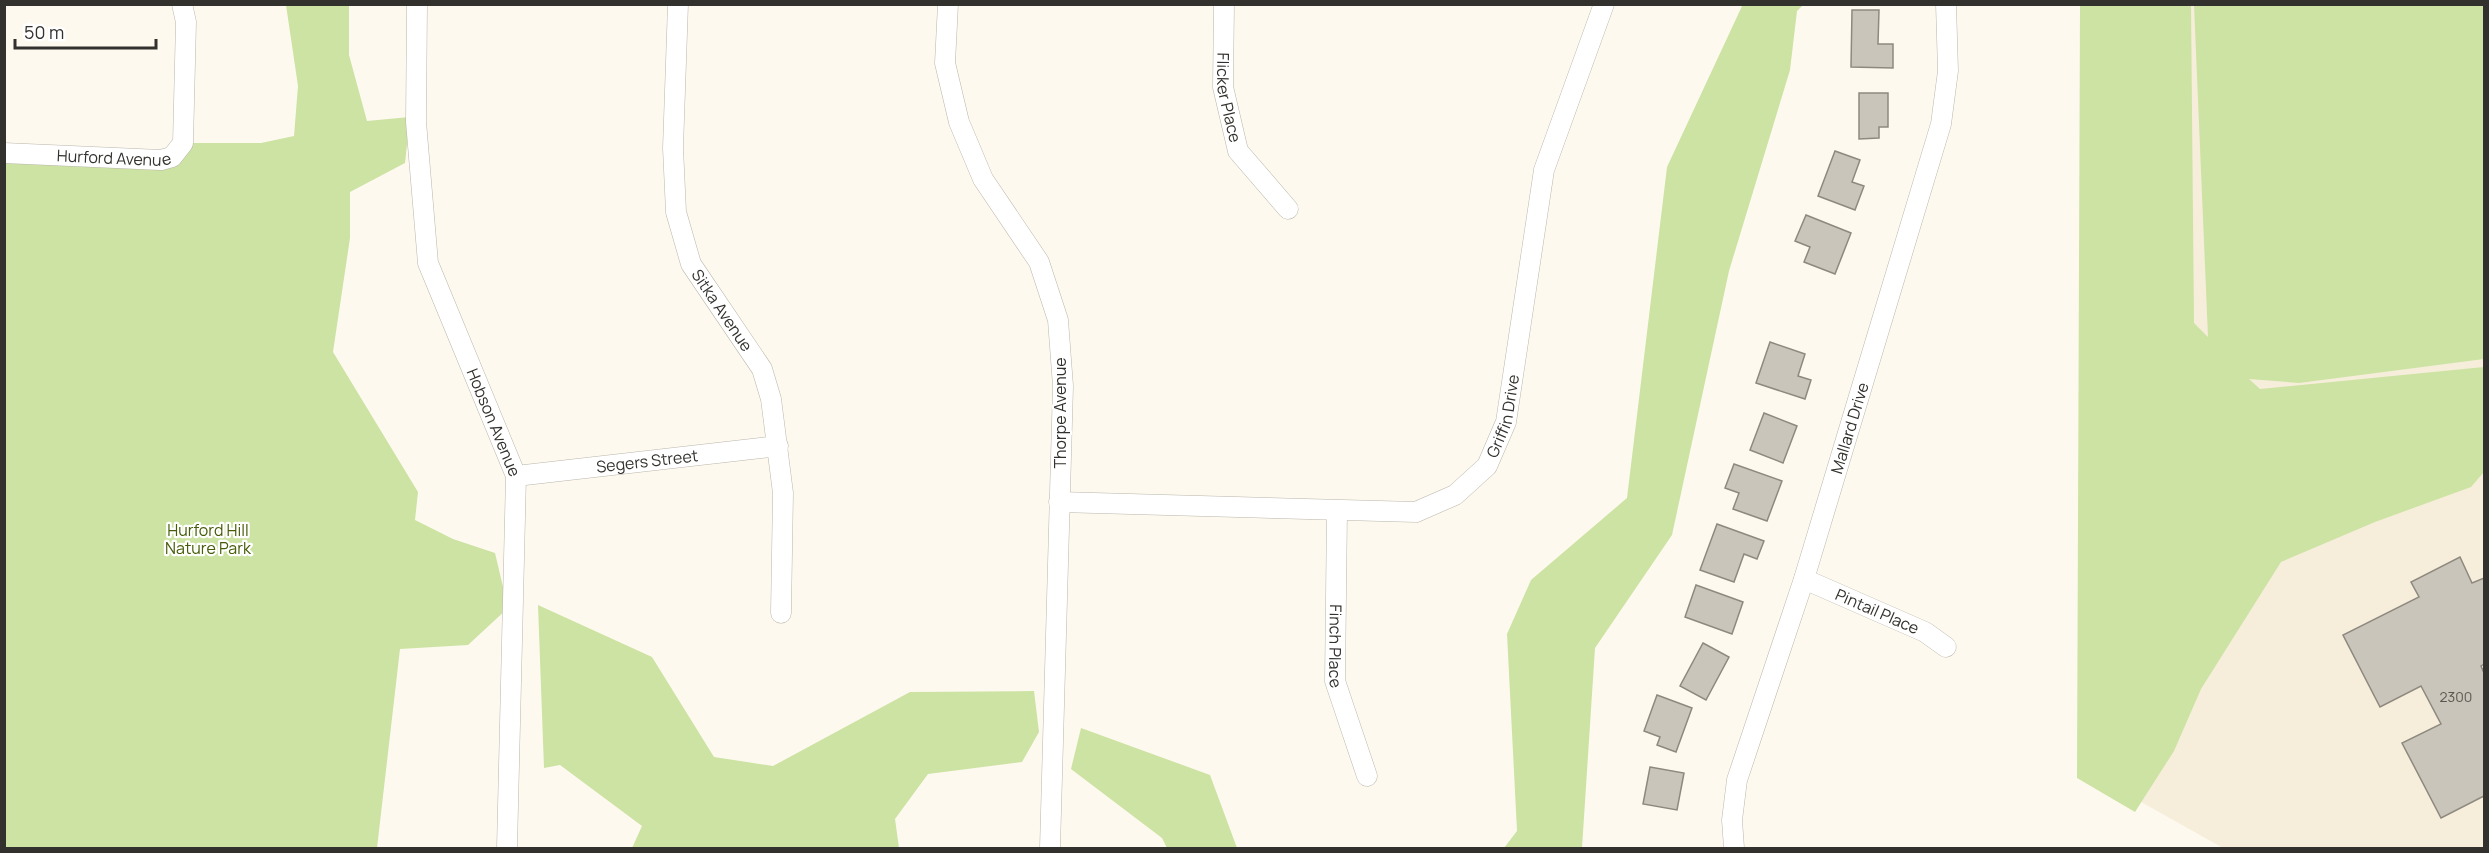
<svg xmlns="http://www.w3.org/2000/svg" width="2489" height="853" font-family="Manrope,sans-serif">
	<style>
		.built { fill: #f6eedb }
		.green { fill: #cce3a3 }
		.building { fill: #cac5ba; stroke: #8e897f; stroke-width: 1.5 }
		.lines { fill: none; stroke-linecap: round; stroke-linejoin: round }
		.street-casing { stroke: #bab6ab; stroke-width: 21 }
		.street { stroke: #fff; stroke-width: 20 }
		.labels { text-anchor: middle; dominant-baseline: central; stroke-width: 4.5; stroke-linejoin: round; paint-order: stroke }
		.number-label { font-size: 14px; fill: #595650 }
		.street-label { font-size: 16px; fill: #33312d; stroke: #fff }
		.park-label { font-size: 16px; fill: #465c08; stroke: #fff }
	</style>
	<rect width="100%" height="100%" fill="#fef9ee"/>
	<!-- built -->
	<polygon class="built" points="2089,5 2484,5 2484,848 2223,848 2084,770"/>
	<!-- green -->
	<g class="green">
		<polygon points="1743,4 1803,5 1797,11 1790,70 1729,271 1672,535 1595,648 1582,848 1504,848 1517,831 1507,634 1531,580 1627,498 1667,167"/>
		<polygon points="286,5 349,5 349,55 367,121 410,117 405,163 350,192 350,238 333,352 418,492 415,520 453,539 495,553 508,608 468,645 400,649 377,848 5,848 5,153 161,160 183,143 261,143 294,136 298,86"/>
		<polygon points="2080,5 2191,5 2194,323 2208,337 2194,5 2484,5 2484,359 2299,383 2249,379 2260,389 2484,367 2484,472 2471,487 2375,522 2281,562 2201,689 2174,751 2135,812 2077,778"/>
		<polygon points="538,605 652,657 714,757 773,766 910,692 1034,691 1039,732 1022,762 928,774 895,819 899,848 632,848 642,826 560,765 544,768"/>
		<polygon points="1081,728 1210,775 1237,848 1167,848 1162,838 1071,769"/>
	</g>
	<!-- building -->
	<g class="building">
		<polygon points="1852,10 1879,10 1878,44 1893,44 1893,68 1851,67"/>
		<polygon points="1859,93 1888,93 1888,127 1879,127 1879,138 1859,139"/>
		<polygon points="1835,151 1860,160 1852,182 1864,186 1855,210 1818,196"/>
		<polygon points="1806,215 1851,233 1835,274 1804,262 1810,247 1795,241"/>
		<polygon points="1770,342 1805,354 1798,376 1811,380 1805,399 1756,383"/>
		<polygon points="1764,413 1797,426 1783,463 1750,450"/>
		<polygon points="1734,464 1782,481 1767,521 1733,509 1739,493 1725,488"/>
		<polygon points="1717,524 1764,541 1757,559 1744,554 1734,582 1700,570"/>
		<polygon points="2460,557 2472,583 2484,578 2484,664 2481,666 2484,673 2484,796 2441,818 2402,743 2441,724 2421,686 2380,707 2343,635 2419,597 2411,582"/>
		<polygon points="1696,585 1743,602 1732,634 1685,617"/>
		<polygon points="1703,643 1729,657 1706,700 1680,686"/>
		<polygon points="1657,695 1692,708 1676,752 1657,745 1660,737 1644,731"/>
		<polygon points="1650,767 1684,773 1677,810 1643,804"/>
	</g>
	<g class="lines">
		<defs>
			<g id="street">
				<path id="s1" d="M 417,4 L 416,122 L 428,263 L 516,476 L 507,848"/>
				<path id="s2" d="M 678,4 L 673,148 L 676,212 L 691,264 L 762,369 L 771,399 L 783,493 L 781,613"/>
				<polyline points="948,4 945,63 959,122 983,179 1039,262 1058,320 1063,386 1050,848"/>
				<path id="s3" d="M 1224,4 L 1223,87 L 1238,151 L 1288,209"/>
				<path id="s4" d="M 4,153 L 161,160 L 172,157 L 183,143 L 186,22 L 182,4"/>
				<path id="s5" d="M 516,476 L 778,446"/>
				<path id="s6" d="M 1059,502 L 1416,512 L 1455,495 L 1487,466 L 1506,422 L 1544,170 L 1604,4"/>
				<path id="s7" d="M 1337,511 L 1335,681 L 1367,776"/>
				<path id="s8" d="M 1804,579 L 1925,632 L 1946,647"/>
				<path id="s9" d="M 1734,848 L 1732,820 L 1737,780 L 1804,579 L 1941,124 L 1948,71 L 1946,4"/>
			</g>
		</defs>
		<!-- street casing -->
		<use href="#street" class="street-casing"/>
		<!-- street -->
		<use href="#street" class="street"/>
	</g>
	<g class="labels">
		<!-- number labels -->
		<g class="number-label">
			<text x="2456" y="696">2300</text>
		</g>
		<!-- street labels -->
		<g class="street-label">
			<text stroke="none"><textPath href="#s3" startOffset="94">Flicker Place</textPath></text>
			<text stroke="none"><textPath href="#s4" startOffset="110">Hurford Avenue</textPath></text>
			<text stroke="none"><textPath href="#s2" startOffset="318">Sitka Avenue</textPath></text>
			<text transform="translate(1060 413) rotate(-90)">Thorpe Avenue</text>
			<text stroke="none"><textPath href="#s6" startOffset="496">Griffin Drive</textPath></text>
			<text stroke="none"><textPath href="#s1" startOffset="432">Hobson Avenue</textPath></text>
			<text stroke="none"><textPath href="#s9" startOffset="438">Mallard Drive</textPath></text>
			<text stroke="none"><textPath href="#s5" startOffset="132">Segers Street</textPath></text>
			<text stroke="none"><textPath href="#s8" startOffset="80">Pintail Place</textPath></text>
			<text stroke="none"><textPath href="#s7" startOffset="135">Finch Place</textPath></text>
		</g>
		<!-- park labels -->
		<g class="park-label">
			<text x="208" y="530">Hurford Hill<tspan x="208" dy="18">Nature Park</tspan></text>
		</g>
	</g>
	<!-- border -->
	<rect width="2489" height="853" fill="none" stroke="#33312d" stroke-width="12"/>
	<!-- scale -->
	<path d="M15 39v9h141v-9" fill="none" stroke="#33312d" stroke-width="3"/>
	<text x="24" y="39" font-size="18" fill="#33312d" stroke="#ffffff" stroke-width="4.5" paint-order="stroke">50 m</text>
</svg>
